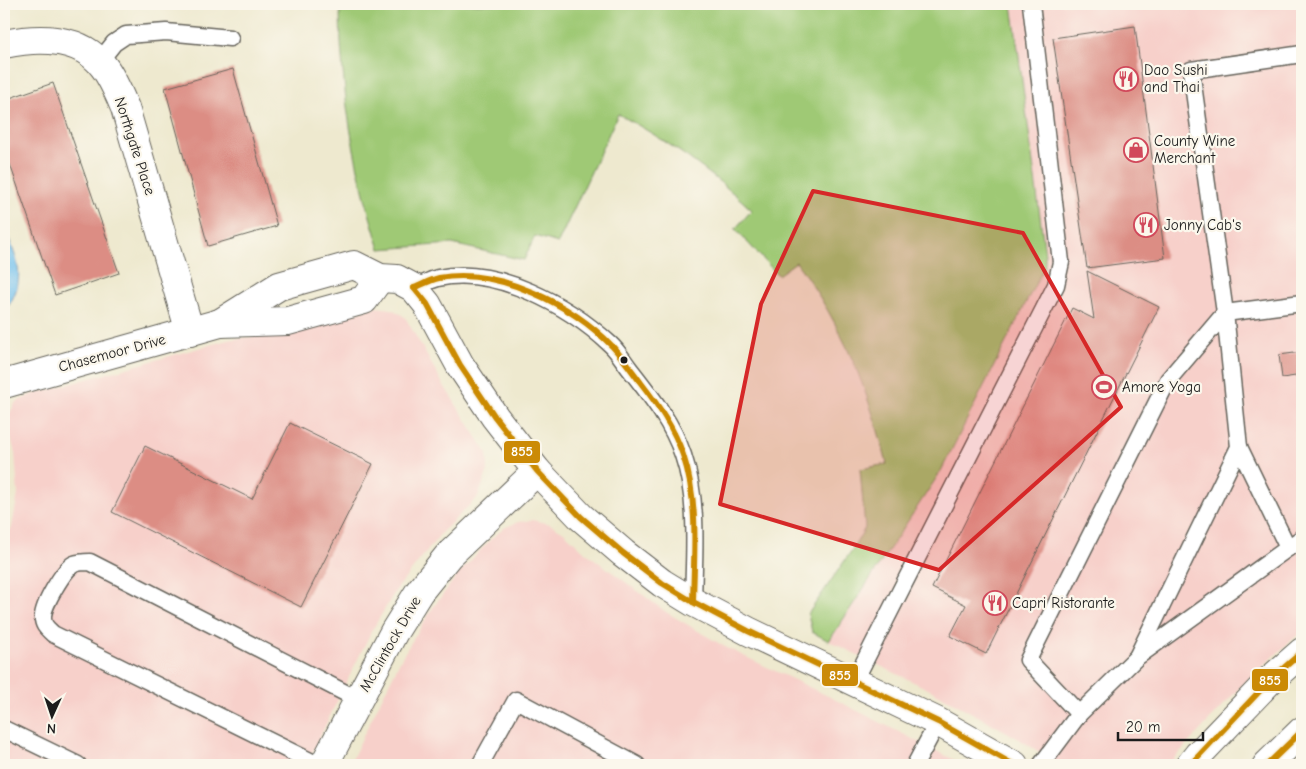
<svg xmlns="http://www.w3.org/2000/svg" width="1306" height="769" font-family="'Comic Neue',sans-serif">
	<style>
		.built { fill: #f7d0ca }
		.green { fill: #9fc975; stroke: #5e7248 }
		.water { fill: #73c1ee; stroke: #486e85 }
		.building { fill: #dc8d84 }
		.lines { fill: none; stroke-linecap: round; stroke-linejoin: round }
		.lane-casing { stroke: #66645b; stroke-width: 19 }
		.street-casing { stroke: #66645b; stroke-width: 30 }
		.secondary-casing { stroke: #66645b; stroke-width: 30 }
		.lane { stroke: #fff; stroke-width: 16 }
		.street { stroke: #fff; stroke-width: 28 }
		.secondary { stroke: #fff; stroke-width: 28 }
		.bus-1-casing { stroke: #fbf7ec; stroke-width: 10 }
		.bus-1 { stroke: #cb8a06; stroke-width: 6 }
		.marked { fill: #d62828; fill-opacity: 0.2; stroke: #d62828; stroke-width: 4; stroke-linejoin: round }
		.bus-dot { fill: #1c1c1c; stroke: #fbf7ec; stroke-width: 2 }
		.labels { text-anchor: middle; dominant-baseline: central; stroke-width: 4.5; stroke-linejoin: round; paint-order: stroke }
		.poi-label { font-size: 15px; fill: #1c1c1c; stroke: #fbf7ec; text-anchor: start }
		.street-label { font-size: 15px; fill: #1c1c1c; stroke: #fbf7ec }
		.line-badge { stroke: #fbf7ec; stroke-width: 2 }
		.badge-label { font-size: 14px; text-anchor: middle; font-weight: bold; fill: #fff }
	</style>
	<rect width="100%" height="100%" fill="#fbf7ec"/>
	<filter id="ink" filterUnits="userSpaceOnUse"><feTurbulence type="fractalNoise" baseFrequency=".02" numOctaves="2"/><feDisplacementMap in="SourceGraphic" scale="10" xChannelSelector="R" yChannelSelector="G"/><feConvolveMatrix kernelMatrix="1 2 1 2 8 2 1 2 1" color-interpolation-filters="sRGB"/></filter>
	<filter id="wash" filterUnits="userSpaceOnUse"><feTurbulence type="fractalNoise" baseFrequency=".0096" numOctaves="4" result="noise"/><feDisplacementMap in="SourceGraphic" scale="20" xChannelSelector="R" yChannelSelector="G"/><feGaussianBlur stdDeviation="1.12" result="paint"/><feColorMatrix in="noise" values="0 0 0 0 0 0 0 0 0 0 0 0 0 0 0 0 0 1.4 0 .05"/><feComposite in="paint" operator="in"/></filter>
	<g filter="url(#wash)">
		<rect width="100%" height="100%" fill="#eee9cf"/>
		<!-- built -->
		<g class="built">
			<polygon points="1012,4 1302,4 1302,631 1244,683 1168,765 1061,765 1007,732 932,691 829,641 941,471 1045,265 1045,254"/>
			<polygon points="375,307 392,309 405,317 443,384 487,453 488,470 478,497 442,532 396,590 371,632 306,765 4,765 4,541 12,527 18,494 15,453 9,431 8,416 16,402 33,394 228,340 285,332"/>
			<polygon points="533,520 550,524 564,532 585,552 666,612 727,648 832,698 964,765 349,765 402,657 434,606 459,573 490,540 504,528 518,522"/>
		</g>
		<!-- green -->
		<path class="green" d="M 340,4 L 1012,4 L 1045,254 L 1045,265 L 941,471 L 829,641 L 812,632 L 808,614 L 852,550 L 865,528 L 860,469 L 887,464 C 868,389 842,324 796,262 L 778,275 L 735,229 L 752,210 C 711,172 667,140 618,114 L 558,243 L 535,236 L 524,260 L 452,244 L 380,249 C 354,170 340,88 340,4 Z"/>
		<!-- water -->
		<path class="water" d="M 4,226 C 15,257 28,274 9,305 L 4,307 Z"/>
		<g id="blocks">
			<!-- building -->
			<g class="building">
				<polygon points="1135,26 1165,258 1087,268 1053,38"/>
				<polygon points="233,69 277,226 208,246 165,88"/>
				<polygon points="53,83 119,273 55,295 4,147 4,100"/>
				<polygon points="1087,271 1159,307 986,654 950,636 966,605 932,588 1072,308 1094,319"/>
				<polygon points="1302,352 1302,375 1282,378 1279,355"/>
				<polygon points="290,423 373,464 301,607 112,512 145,446 252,499"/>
			</g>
		</g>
	</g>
	<g filter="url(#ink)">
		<use href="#blocks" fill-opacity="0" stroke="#66645b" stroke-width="1"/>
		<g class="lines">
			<defs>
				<g id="lane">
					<polyline points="99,62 114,43 126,35 166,32 230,38"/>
					<path d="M 414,288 C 422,285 430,280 438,278 C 496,265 569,306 610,344 C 617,350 623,360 629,368 C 650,395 672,422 683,455 C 699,502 694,552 693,602"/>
					<polyline points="1239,447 1288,548"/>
					<polyline points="1137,657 1239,447 1225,313 1302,303"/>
					<polyline points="854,682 1056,285 1061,262 1031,4"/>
					<polyline points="1079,714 1028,660 1168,380 1225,313 1191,70 1302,54"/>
					<polyline points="4,729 78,765"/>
					<path d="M 318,765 L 53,634 C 48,629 43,626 43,618 C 42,606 64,569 74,564 C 79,562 85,562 90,562 L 359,700"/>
					<polyline points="480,765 516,700 637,765"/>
					<polyline points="915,765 938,722"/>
					<polyline points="1041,765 1079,714 1137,657 1302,538"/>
				</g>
				<g id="street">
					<path d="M 4,44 C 38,37 81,36 104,67 C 113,79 119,94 125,108 L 190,332"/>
					<polyline points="220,323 279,286 354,265 380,278 397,279 414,288 427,304 460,365 495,417 537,471 581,517 623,553 662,583 693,602 748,631 938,722 1014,765"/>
					<polyline points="4,384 220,323 288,321 364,300 380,278"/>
					<polyline points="324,765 394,632 419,592 448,556 537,471"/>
				</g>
				<g id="secondary">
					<polyline points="1190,765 1198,755 1270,680 1302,652"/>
					<polyline points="1267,765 1302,731"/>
				</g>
			</defs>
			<!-- lane casing -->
			<use href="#lane" class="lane-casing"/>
			<!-- street casing -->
			<use href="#street" class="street-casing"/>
			<!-- secondary casing -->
			<use href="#secondary" class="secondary-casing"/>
			<!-- lane -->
			<use href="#lane" class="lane"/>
			<!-- street -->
			<use href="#street" class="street"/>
			<!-- secondary -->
			<use href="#secondary" class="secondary"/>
			<defs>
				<g id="bus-1">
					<polyline points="414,288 427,304 460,365 495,417 537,471 581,517 623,553 662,583 693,602 748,631 938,722 1014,765"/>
					<path d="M 414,288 C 422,285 430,280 439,278 C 498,267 573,305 613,347 C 623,358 632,371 641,383 C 658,405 674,428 683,455 C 699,502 694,553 693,602"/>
					<polyline points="1190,765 1270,680 1302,652"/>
					<polyline points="1267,765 1302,731"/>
				</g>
			</defs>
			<!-- bus-1 casing -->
			<use href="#bus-1" class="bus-1-casing"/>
			<!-- bus-1 -->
			<use href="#bus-1" class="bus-1"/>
		</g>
	</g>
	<!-- marked area -->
	<path class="marked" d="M 813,191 L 1023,233 L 1121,407 L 939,570 L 720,504 L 761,304 Z"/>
	<!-- icons -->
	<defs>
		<symbol id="restaurant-ring" viewBox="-11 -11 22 22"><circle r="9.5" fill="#fbf7ec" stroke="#d1495b" stroke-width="1.5"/><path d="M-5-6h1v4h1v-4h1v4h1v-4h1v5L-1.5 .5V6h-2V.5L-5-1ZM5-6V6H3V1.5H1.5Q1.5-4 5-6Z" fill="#d1495b"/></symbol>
		<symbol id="shop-ring" viewBox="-11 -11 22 22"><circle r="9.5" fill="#fbf7ec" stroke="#d1495b" stroke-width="1.5"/><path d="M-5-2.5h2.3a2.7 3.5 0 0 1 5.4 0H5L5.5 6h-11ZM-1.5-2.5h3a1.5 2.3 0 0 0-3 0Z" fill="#d1495b"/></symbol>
		<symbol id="stadium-ring" viewBox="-11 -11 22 22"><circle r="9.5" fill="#fbf7ec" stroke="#d1495b" stroke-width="1.5"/><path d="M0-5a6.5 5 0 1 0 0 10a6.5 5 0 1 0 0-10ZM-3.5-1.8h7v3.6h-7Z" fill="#d1495b"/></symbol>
	</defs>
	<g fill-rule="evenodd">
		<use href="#restaurant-ring" x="1112" y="65" width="28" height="28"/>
		<use href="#shop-ring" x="1122" y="136" width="28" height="28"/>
		<use href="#restaurant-ring" x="1132" y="211" width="28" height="28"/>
		<use href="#stadium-ring" x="1090" y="373" width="28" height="28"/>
		<use href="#restaurant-ring" x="981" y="589" width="28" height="28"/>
	</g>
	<!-- markers -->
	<circle class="bus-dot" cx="624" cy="360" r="4.5"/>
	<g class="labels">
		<!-- poi labels -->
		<g class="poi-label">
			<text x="1144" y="70">Dao Sushi<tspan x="1144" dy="17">and Thai</tspan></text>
			<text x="1154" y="141">County Wine<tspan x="1154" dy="17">Merchant</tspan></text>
			<text x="1164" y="225">Jonny Cab's</text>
			<text x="1122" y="387">Amore Yoga</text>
			<text x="1012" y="603">Capri Ristorante</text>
		</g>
		<!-- street labels -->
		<g class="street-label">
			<text transform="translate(135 146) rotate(72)">Northgate Place</text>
			<text transform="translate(112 353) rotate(-15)">Chasemoor Drive</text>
			<text transform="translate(390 644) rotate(-60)">McClintock Drive</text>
		</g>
	</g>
	<g class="line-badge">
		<rect x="503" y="440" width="38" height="24" rx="5" fill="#cb8a06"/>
		<rect x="821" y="663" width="38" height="24" rx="5" fill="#cb8a06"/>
		<rect x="1251" y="668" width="38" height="24" rx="5" fill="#cb8a06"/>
	</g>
	<g class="badge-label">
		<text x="522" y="456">855</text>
		<text x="840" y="680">855</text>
		<text x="1270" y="685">855</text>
	</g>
	<!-- margin -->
	<rect width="1306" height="769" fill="none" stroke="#fbf7ec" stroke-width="20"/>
	<!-- north arrow -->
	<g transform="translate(52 716) rotate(183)" stroke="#fbf7ec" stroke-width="4" paint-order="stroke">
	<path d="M0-4L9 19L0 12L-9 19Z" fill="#1c1c1c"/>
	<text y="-8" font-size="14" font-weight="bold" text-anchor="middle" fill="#1c1c1c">N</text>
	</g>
	<!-- scale -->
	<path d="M1118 732v8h85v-8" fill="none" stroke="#1c1c1c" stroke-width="2.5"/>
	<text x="1126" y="732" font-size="15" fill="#1c1c1c" stroke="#fbf7ec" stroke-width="4" paint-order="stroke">20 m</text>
</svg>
